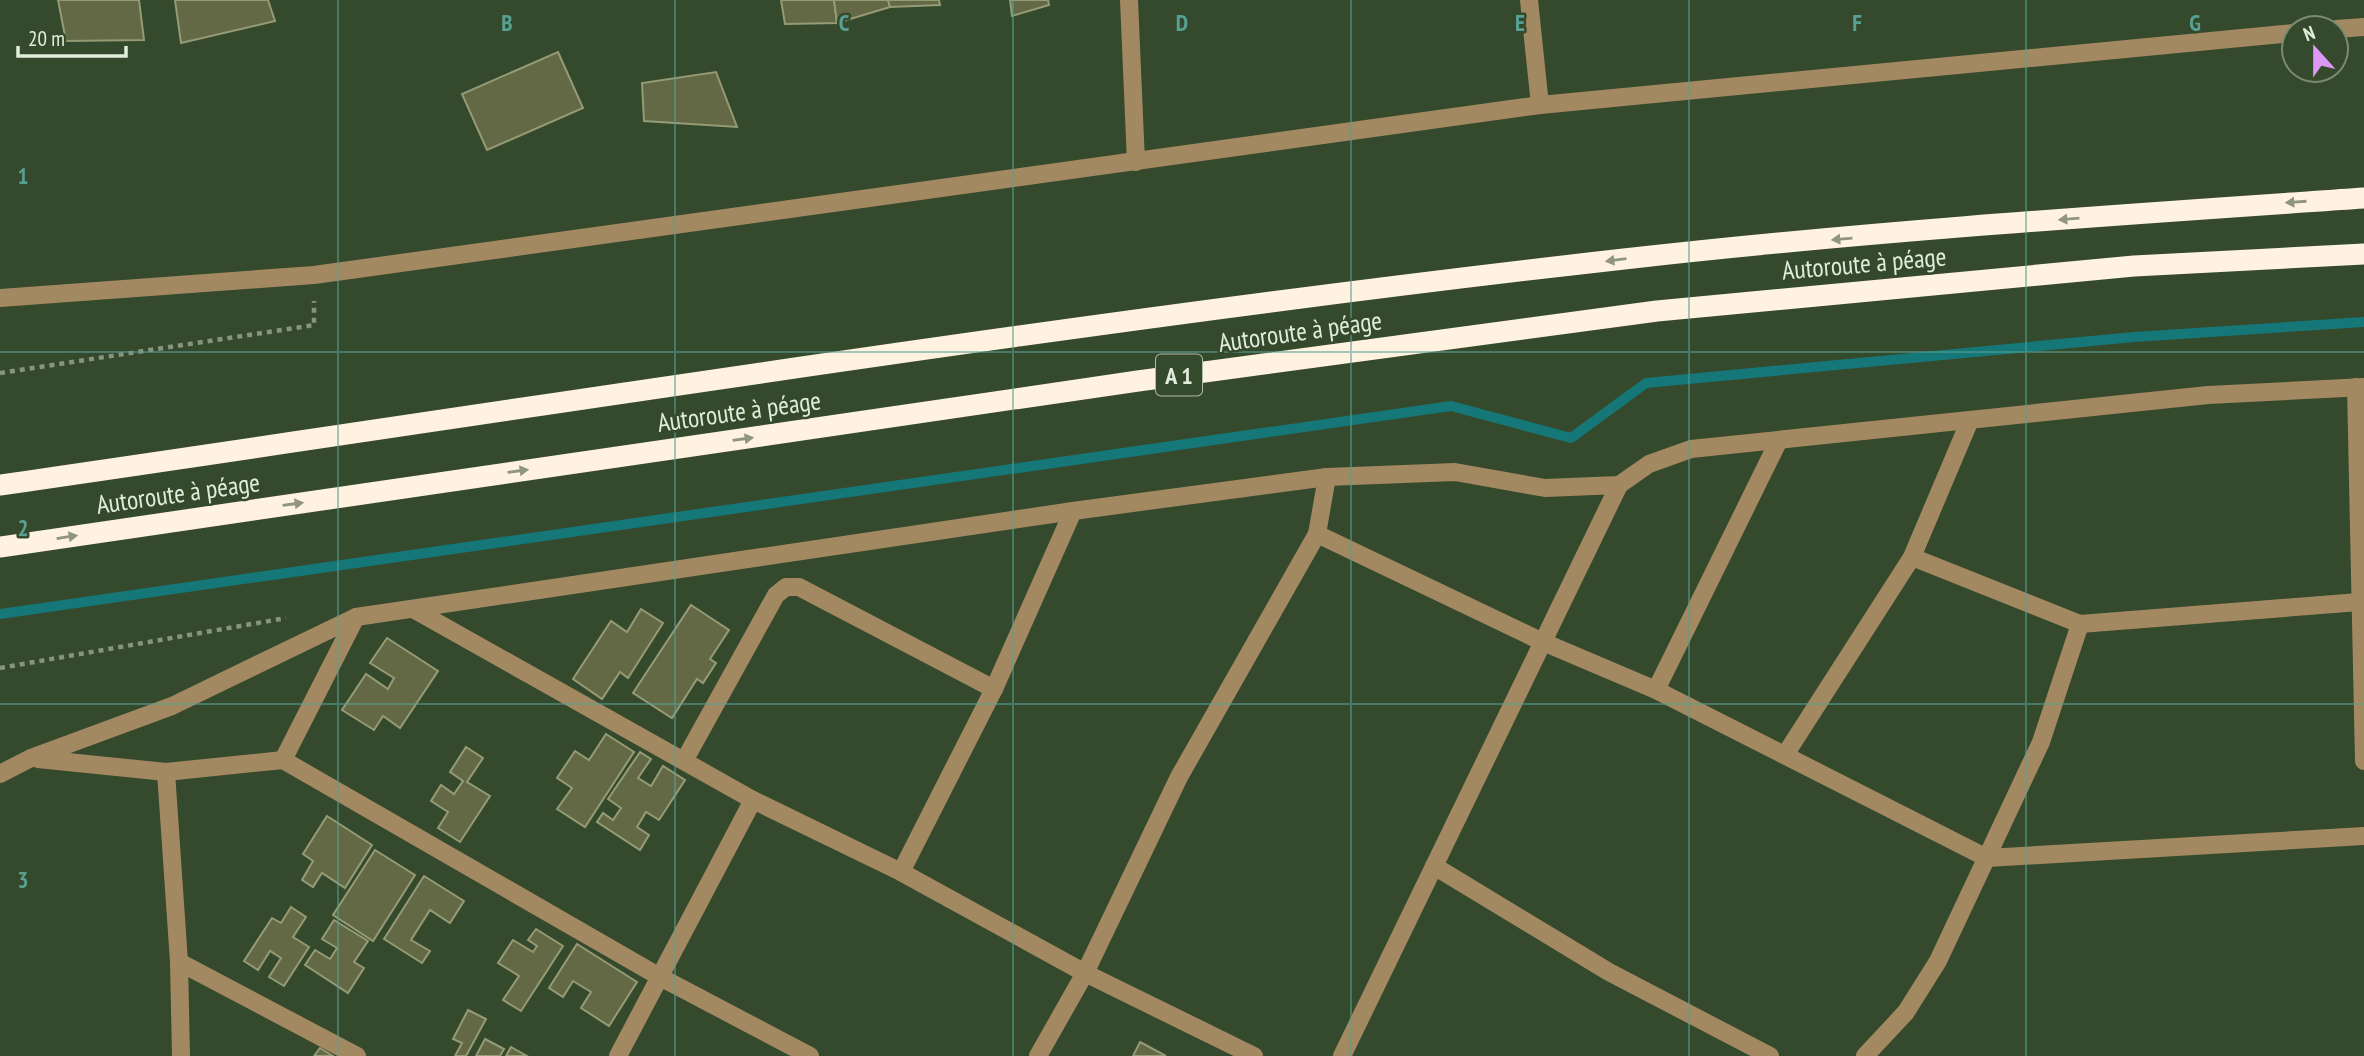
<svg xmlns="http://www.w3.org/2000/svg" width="2364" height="1056" font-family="'PT Sans Narrow',sans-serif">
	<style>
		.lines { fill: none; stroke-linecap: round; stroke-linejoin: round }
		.stream { stroke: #167778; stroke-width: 10 }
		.building { fill: #636945; stroke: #949b75; stroke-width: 2 }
		.path { stroke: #86967e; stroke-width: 4.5; stroke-dasharray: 5 5; stroke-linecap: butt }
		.minor { stroke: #a38962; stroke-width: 18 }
		.highway { stroke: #fff2e0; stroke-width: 21 }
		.oneway { fill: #90957d }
		.grid { fill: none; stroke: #58a094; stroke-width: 2; stroke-opacity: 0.55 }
		.labels { text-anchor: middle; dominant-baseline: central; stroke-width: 5; stroke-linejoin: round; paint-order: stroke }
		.shield { fill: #35492c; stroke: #adbca6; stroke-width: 2 }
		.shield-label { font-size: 24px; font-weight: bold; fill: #e1eddb }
		.street-label { font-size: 26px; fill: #e1eddb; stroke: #35492c }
		.grid-label { font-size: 23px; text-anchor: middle; font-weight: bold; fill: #58a094; stroke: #35492c; stroke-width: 5; stroke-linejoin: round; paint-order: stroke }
	</style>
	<rect width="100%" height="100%" fill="#35492c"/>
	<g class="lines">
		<!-- stream -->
		<polyline class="stream" points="0,614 1451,406 1571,438 1646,383 2134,337 2364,322"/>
	</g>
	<!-- building -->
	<g class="building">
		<polygon points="58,0 139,0 144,40 66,41"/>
		<polygon points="175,0 268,0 275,21 181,43"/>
		<polygon points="781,0 834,0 837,23 785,24"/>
		<polygon points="834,0 888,0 890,7 837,23"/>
		<polygon points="888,0 939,0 940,5 890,7"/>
		<polygon points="1010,0 1048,0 1049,5 1012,16"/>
		<polygon points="558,52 583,108 487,150 462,94"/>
		<polygon points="716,72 737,127 644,121 642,83"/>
		<polygon points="691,605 729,630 710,659 716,663 703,683 697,679 672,718 633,693"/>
		<polygon points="641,609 663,623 628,678 620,672 602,699 573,679 611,621 627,632"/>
		<polygon points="387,638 438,671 400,728 383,716 374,730 342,710 366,674 388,689 394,678 370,663"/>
		<polygon points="606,734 634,752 585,827 557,809 572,788 557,778 575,751 589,760"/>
		<polygon points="466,747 483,758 467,782 490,796 460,842 438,828 448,812 431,801 441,785 454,794 463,781 450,772"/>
		<polygon points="640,752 651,759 638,778 651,786 663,766 685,780 659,820 646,812 637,827 649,835 640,850 597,822 603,813 613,820 621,808 608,799"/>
		<polygon points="327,816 372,845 345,888 322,873 313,887 302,880 313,861 303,854"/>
		<polygon points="375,850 415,875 373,941 333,915"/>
		<polygon points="424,876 464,901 450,923 430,910 411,940 430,951 422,963 384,939"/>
		<polygon points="291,907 306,917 293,937 309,947 284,986 269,977 281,958 270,951 258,970 244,961 272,918 281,923"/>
		<polygon points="334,920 368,941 354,962 364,968 348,993 305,965 315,950 330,959 337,948 322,939"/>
		<polygon points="536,929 563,946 521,1011 503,1000 519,976 498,963 513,940 533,952 537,946 528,940"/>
		<polygon points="577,944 637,982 609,1026 581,1008 591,992 573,981 563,997 549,988"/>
		<polygon points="468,1010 486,1019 466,1056 455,1056 462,1043 453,1039"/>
		<polygon points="485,1039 504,1049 500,1056 476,1056"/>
		<polygon points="1140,1042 1166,1056 1133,1056"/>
		<polygon points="511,1047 527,1056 506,1056"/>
		<polygon points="320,1048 333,1056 314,1056"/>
	</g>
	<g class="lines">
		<!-- path -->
		<g class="path">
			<polyline points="0,373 314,325 314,301"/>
			<polyline points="0,668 286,618"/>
		</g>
		<!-- minor -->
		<g class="minor">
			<polyline points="1129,0 1136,162"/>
			<polyline points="1529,0 1540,105"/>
			<polyline points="2336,29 2364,27"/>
			<polyline points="0,298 314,275 1540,105 2294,33"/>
			<polyline points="2356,387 2364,761"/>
			<polyline points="1317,534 1543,642 1656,690 1987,858 2364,836"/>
			<polyline points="1912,557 1970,420"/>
			<polyline points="413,609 753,800 901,872 1085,973 1254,1056"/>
			<polyline points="2080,624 2359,602 2364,599"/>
			<polyline points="1656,690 1779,440"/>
			<polyline points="1785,755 1912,557 2080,624 2041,742 1938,961 1906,1012 1865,1056"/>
			<polyline points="38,759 166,772 283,760 660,977 810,1056"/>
			<polyline points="283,760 356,617"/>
			<polyline points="684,761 776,595 786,587 799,587 994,689"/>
			<polyline points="166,772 179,962 357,1056"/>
			<polyline points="0,774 31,758 172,706 356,617 1073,511 1327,477 1455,472 1545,488 1619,485 1649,464 1691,449 2208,395 2364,387"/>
			<polyline points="1434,866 1609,972 1770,1056"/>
			<polyline points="901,872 994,689 1073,511"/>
			<polyline points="179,962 181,1056"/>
			<polyline points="618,1056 753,800"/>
			<polyline points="1038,1056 1085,973 1179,777 1317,534 1327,477"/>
			<polyline points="1342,1056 1619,485"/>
		</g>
		<!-- highway -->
		<g class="highway">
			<path d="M 0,485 C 541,407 1081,320 1624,259 C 1870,231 2117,215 2364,198"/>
			<polyline points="0,547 1138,381 1657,311 2134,266 2364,254"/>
		</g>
	</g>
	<!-- one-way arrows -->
	<defs><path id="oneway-solid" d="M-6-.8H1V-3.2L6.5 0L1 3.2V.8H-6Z" transform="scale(1.75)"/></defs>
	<g class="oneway">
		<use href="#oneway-solid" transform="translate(2296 202) rotate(176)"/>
		<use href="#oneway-solid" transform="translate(2069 219) rotate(175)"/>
		<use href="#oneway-solid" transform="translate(1842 239) rotate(175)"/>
		<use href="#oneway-solid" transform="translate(1616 260) rotate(173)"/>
		<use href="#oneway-solid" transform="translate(743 439) rotate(-8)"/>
		<use href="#oneway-solid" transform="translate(518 471) rotate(-8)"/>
		<use href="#oneway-solid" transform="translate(293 504) rotate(-8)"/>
		<use href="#oneway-solid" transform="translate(67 537) rotate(-9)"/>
	</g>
	<!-- grid -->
	<path class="grid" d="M 338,0 L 338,1056M 675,0 L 675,1056M 1013,0 L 1013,1056M 1351,0 L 1351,1056M 1689,0 L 1689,1056M 2026,0 L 2026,1056M 0,352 L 2364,352M 0,704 L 2364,704"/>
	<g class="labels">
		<!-- shield labels -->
		<rect class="shield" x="1156" y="354.5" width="46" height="41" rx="5"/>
		<g class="shield-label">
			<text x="1179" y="375">A 1</text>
		</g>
		<!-- street labels -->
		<g class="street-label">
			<text transform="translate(1864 263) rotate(-5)">Autoroute à péage</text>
			<text transform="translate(1300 331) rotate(-8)">Autoroute à péage</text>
			<text transform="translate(739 411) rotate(-8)">Autoroute à péage</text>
			<text transform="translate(178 493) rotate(-8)">Autoroute à péage</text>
		</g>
	</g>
	<g class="grid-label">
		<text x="507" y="31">B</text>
		<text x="844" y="31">C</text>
		<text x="1182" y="31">D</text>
		<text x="1520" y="31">E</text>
		<text x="1857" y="31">F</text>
		<text x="2195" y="31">G</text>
		<text x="23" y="184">1</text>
		<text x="23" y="536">2</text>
		<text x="23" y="888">3</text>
	</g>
	<!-- north arrow -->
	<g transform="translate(2315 49) rotate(339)"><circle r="33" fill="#35492c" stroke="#7a8b72" stroke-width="2"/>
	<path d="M0-5L12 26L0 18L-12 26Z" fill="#db99f5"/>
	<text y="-10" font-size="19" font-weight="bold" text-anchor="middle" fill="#e1eddb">N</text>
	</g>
	<!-- scale -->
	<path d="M18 46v10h108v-10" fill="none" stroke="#e1eddb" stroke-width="3.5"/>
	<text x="28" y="46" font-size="21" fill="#e1eddb" stroke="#35492c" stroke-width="5" paint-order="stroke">20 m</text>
</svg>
